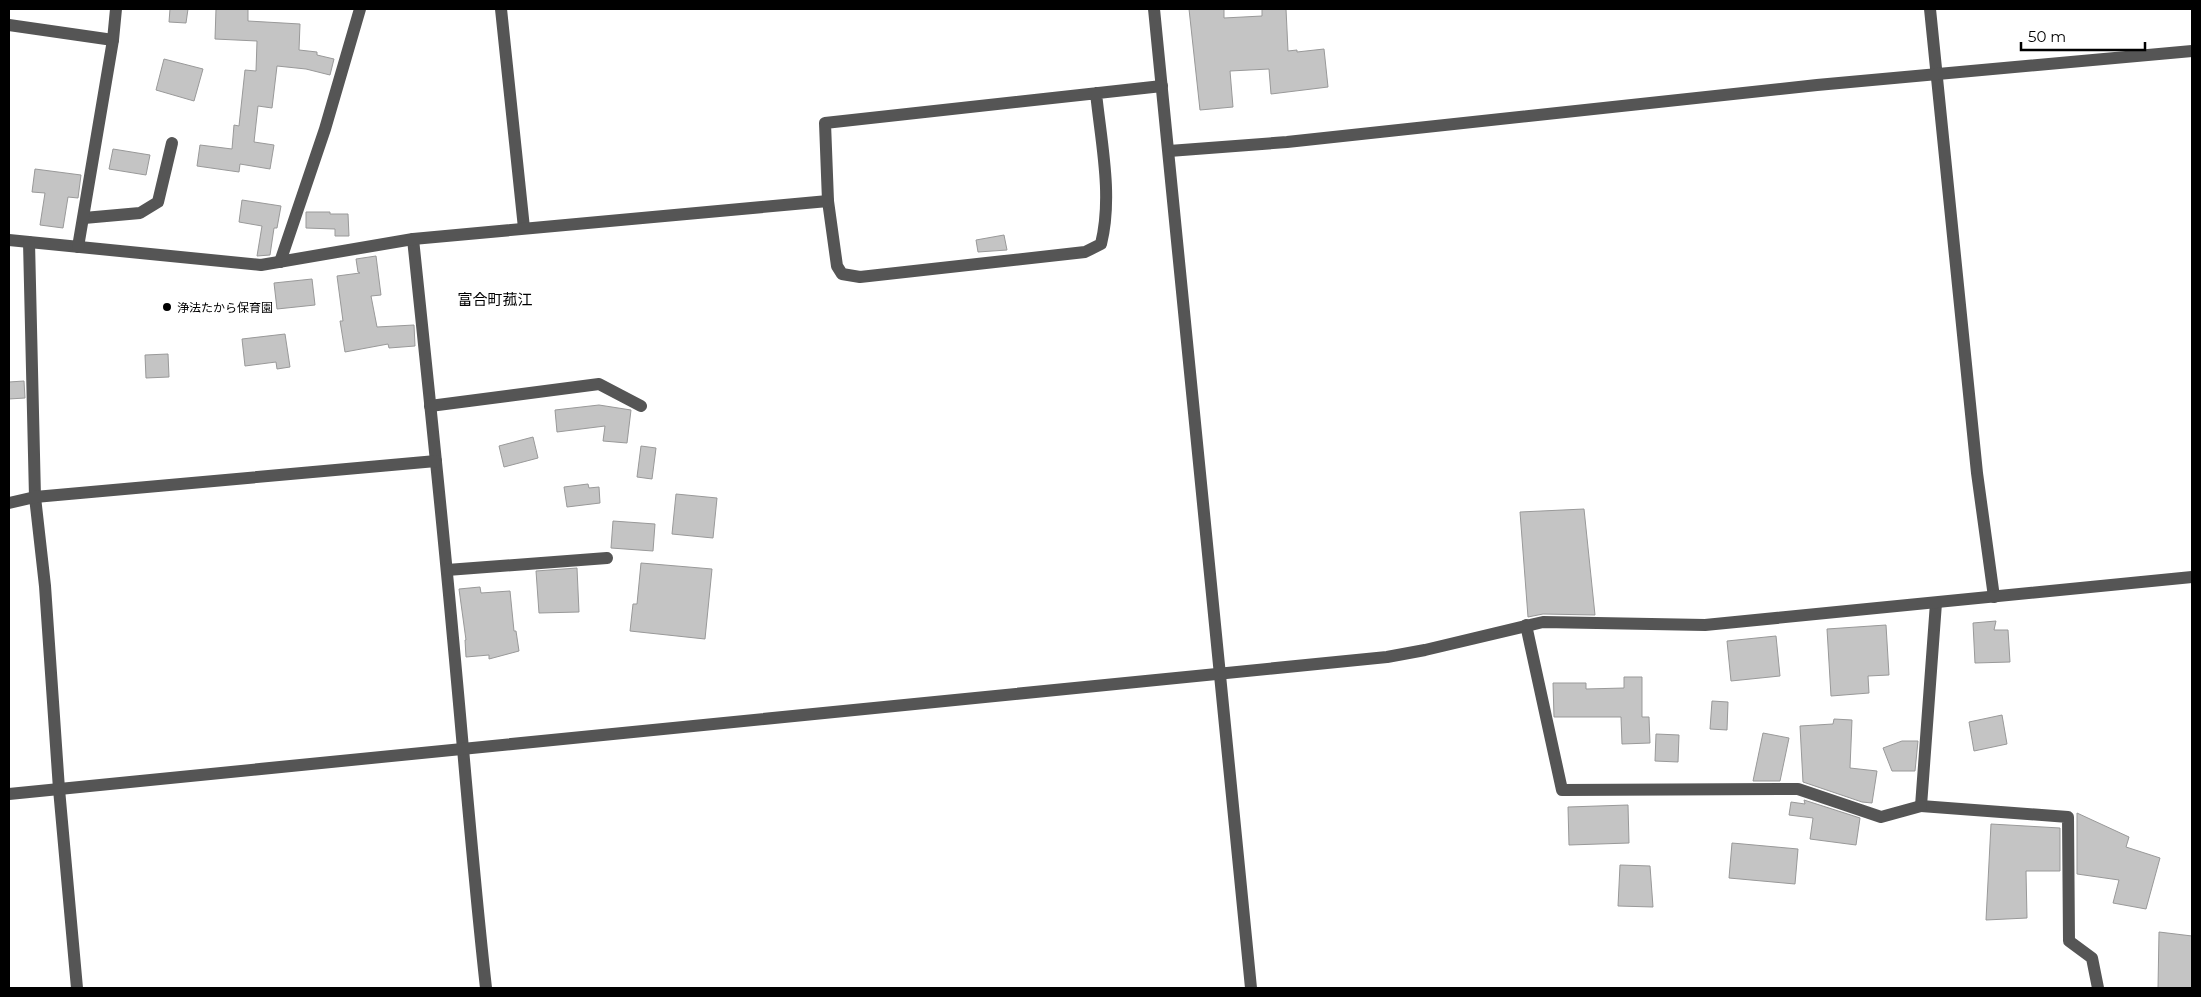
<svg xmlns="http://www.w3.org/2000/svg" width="2201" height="997" font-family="Montserrat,'Noto Sans JP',sans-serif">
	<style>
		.building { fill: #c4c4c4; stroke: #999 }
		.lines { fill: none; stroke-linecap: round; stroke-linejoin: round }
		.minor { stroke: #555; stroke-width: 12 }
		.poi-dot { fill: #000; stroke: #fff; stroke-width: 2 }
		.labels { text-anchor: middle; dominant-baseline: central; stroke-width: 5; stroke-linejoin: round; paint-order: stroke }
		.poi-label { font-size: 12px; fill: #000; stroke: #fff; text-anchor: start }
		.quarter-label { font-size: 15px; fill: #000; stroke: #fff }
	</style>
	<rect width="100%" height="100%" fill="#fff"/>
	<!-- building -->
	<g class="building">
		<polygon points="170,9 188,9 186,23 169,22"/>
		<polygon points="216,9 248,9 248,21 300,24 299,50 317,52 317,55 334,59 330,75 306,69 277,66 272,108 258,106 254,142 274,145 270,169 240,164 239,172 197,166 200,145 232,149 234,125 239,126 245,70 256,71 257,41 215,39"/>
		<polygon points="1189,9 1224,9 1224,18 1262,16 1262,9 1286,9 1288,51 1297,50 1297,52 1324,49 1328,87 1271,94 1269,69 1230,71 1233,107 1200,110"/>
		<polygon points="164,59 203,69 194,101 156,90"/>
		<polygon points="113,149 150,155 146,175 109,169"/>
		<polygon points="35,169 81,175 78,198 68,197 63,228 40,225 45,193 32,192"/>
		<polygon points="242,200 281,206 277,228 274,228 270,255 257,256 262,226 239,222"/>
		<polygon points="306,212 330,212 330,214 348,214 349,236 335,236 335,229 306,228"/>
		<polygon points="1004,235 1007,250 978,252 976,240"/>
		<polygon points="376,256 381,295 371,296 377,327 414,325 415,346 389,348 388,344 345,352 340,321 343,321 337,276 360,273 358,272 356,259"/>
		<polygon points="312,279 315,305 277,309 274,283"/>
		<polygon points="285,334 290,367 277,369 276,362 245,366 242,339"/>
		<polygon points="168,354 169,377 146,378 145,355"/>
		<polygon points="24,381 25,398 9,399 9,382"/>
		<polygon points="599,405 631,410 627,443 603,441 605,426 557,432 555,410"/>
		<polygon points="533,437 538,458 504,467 499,446"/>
		<polygon points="641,446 656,448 652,479 637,477"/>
		<polygon points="588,484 589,488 599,487 600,503 567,507 564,487"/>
		<polygon points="676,494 717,498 713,538 672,534"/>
		<polygon points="1584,509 1595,615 1543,614 1528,617 1520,512"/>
		<polygon points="613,521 655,524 653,551 611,548"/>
		<polygon points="641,563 712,569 705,639 630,631 633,604 637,604"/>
		<polygon points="577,568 579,612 539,613 536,571"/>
		<polygon points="480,587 481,593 510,591 514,631 516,631 519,651 489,659 489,655 466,657 465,640 466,640 459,589"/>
		<polygon points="1996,621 1994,630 2008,630 2010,662 1975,663 1973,623"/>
		<polygon points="1886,625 1889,675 1868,676 1869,693 1831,696 1827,629"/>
		<polygon points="1776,636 1780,676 1731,681 1727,641"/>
		<polygon points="1624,677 1642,677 1642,717 1649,717 1650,743 1622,744 1621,717 1554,717 1553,683 1586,683 1586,689 1624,688"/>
		<polygon points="1712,701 1728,702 1727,730 1710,729"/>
		<polygon points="2002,715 2007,744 1974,751 1969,722"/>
		<polygon points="1834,719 1852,720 1850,768 1877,771 1872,803 1862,802 1803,782 1800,726 1833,724"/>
		<polygon points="1763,733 1789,738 1780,781 1753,781"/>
		<polygon points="1656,734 1679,735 1678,762 1655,761"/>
		<polygon points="1902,741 1918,741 1915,771 1892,771 1883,748"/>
		<polygon points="1804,800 1860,818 1856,845 1810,839 1813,818 1789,815 1791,802 1805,804"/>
		<polygon points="1628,805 1629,843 1569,845 1568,807"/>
		<polygon points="2077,813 2129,837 2126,847 2160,858 2146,909 2113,903 2119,880 2077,874"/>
		<polygon points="1991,824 2060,828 2060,871 2026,871 2027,918 1986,920"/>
		<polygon points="1732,843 1798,849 1795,884 1729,878"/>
		<polygon points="1620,865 1650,866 1653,907 1618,906"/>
		<polygon points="2159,932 2192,936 2192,988 2158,988"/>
	</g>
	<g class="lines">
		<!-- minor -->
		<g class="minor">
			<polyline points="501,9 524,228"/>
			<polyline points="1154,9 1251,988"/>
			<polyline points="1930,9 1977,473 1994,597"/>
			<polyline points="9,25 113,40"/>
			<path d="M 1096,93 C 1101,142 1113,196 1101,244 L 1085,252 L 860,277 L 842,274 L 837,266 L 828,201 L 825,123 L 1162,86"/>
			<polyline points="1169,151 1287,142 1817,85 2192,51"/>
			<polyline points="84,218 140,213 158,202 172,143"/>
			<path d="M 413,239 C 427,372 441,505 453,638 C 464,755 473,872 486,988"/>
			<polyline points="9,240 261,265 413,239 828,201"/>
			<polyline points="29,242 35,497 45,586 59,789 77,988"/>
			<polyline points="78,247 113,40 116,9"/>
			<polyline points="280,262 325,129 360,9"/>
			<polyline points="430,406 599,384 641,406"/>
			<polyline points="9,503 35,497 436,461"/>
			<polyline points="447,570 607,558"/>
			<polyline points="1936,603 1921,806 2068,817 2069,941 2092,958 2098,988"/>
			<polyline points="1526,625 1562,790 1798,789 1881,817 1921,806"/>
			<polyline points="9,794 1387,657 1425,650 1543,622 1705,625 2192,577"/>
		</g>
	</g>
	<!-- markers -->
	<circle class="poi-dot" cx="167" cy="307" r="5"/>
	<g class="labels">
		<!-- poi labels -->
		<g class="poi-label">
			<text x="177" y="307">浄法たから保育園</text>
		</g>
		<!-- quarter labels -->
		<g class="quarter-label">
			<text x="495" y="299">富合町菰江</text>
		</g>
	</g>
	<!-- border -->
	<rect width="2201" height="997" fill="none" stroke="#000000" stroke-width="20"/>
	<!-- scale -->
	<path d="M2021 42v8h124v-8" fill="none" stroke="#000000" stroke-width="2.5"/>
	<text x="2028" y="42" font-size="15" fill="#000000" stroke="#ffffff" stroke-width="4" paint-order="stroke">50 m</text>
</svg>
